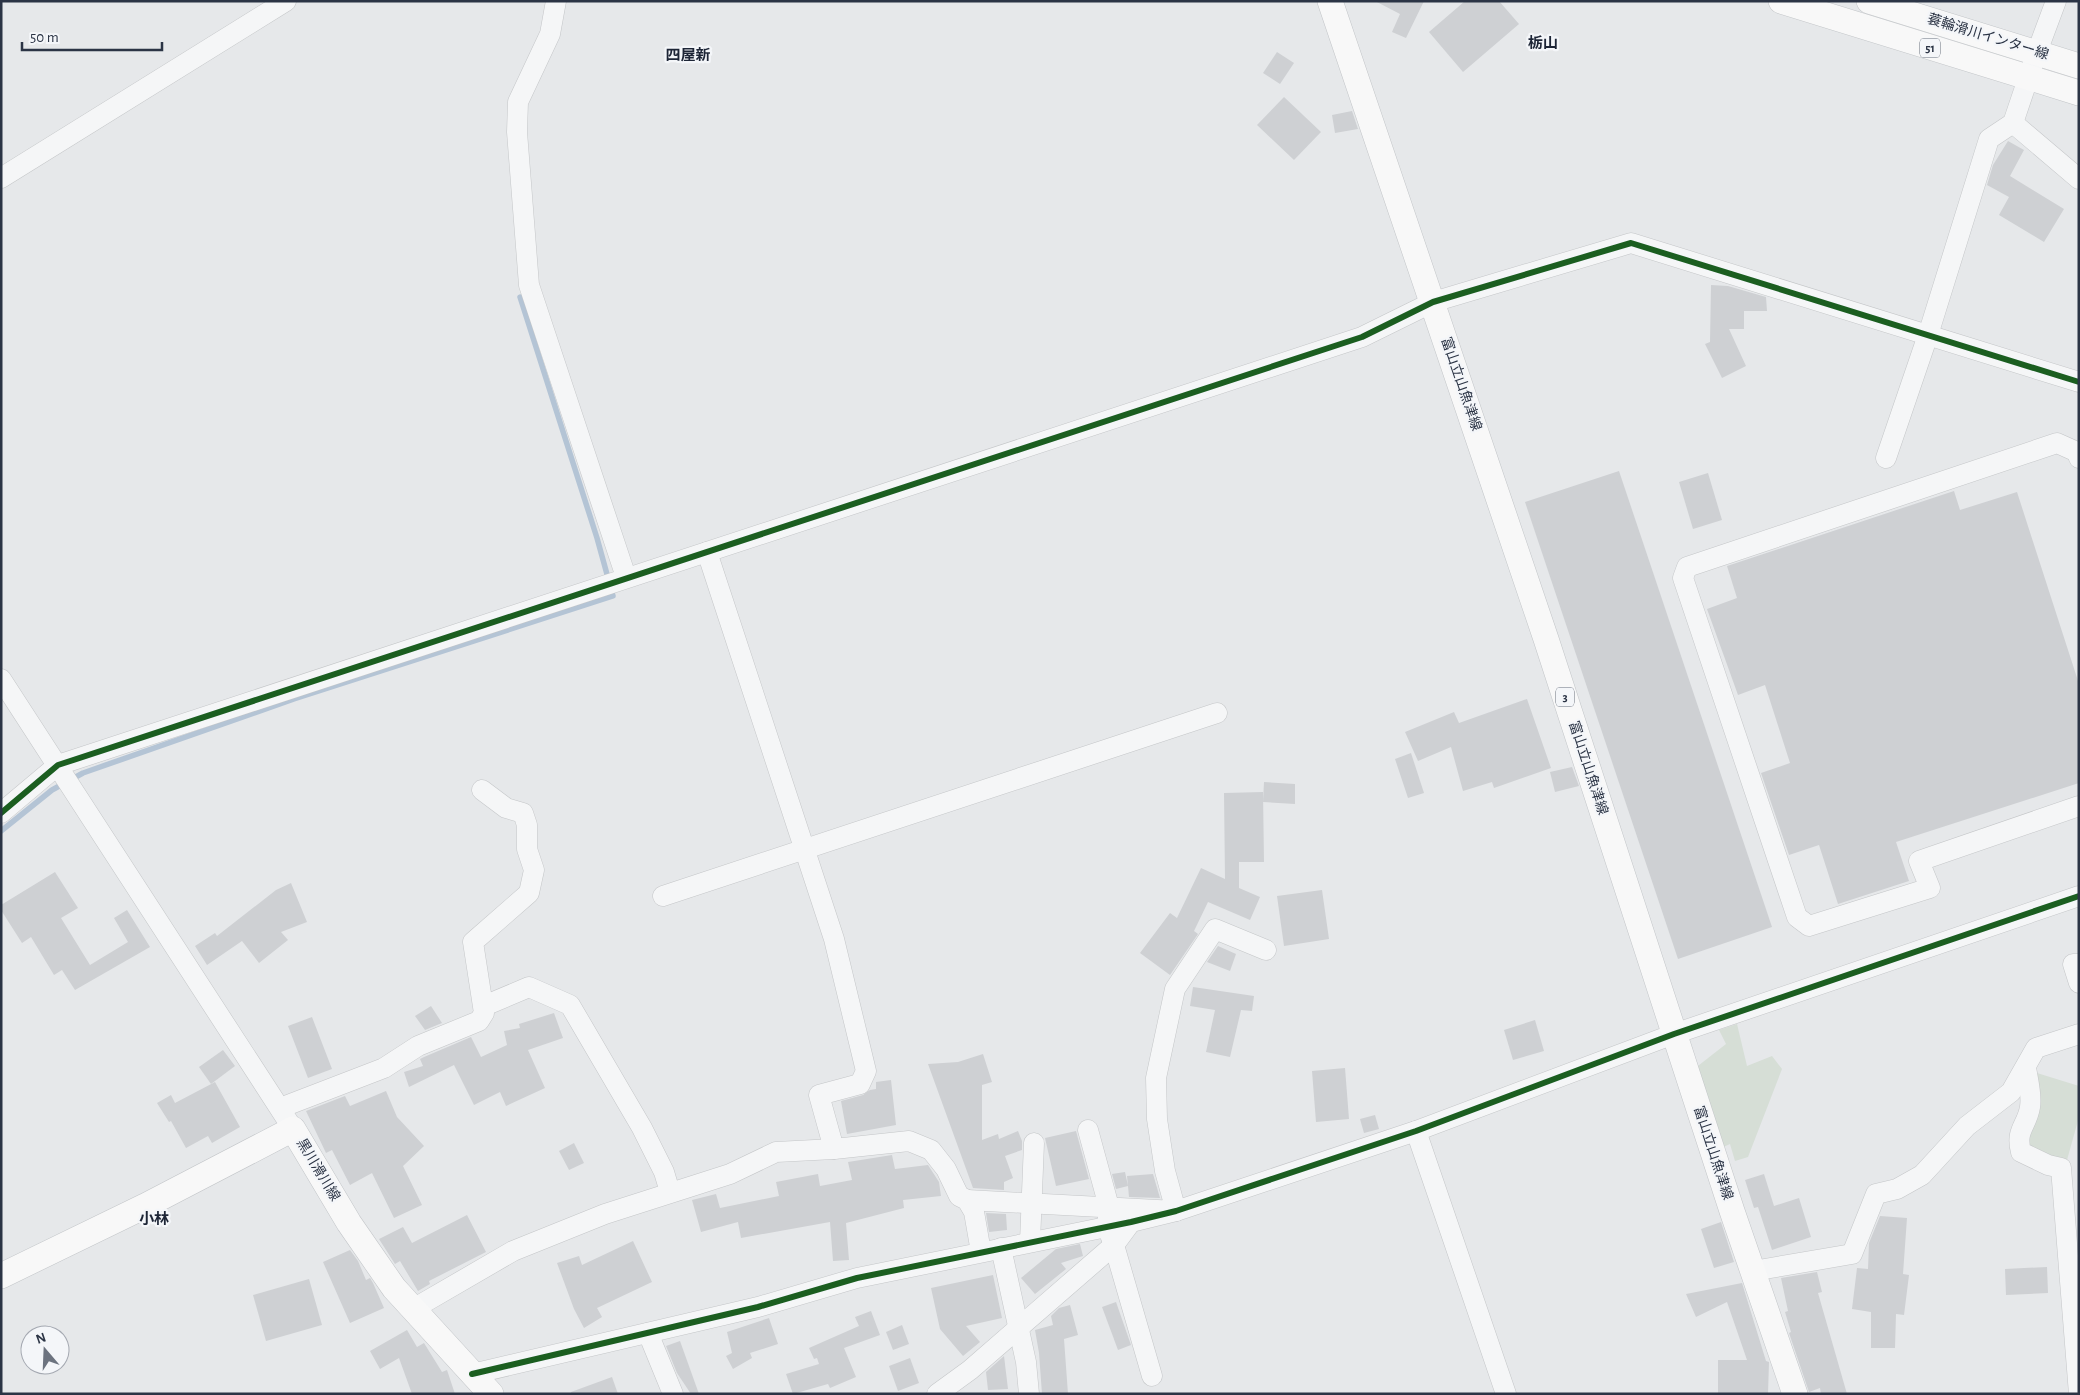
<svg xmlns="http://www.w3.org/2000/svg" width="2080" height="1395" font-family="'Alegreya Sans','Noto Sans JP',sans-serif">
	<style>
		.green { fill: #d6ded6 }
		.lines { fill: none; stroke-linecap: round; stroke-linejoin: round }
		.stream { stroke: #b4c4d5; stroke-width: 5.5 }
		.building { fill: #ced0d3 }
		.minor-casing { stroke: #c4c6c8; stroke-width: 21 }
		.major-casing { stroke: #c2c5c8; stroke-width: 26 }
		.minor { stroke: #f5f6f7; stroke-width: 20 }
		.major { stroke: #f8f8f8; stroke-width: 25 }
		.cycleway-casing { stroke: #f4f6f9; stroke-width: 9 }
		.cycleway { stroke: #1b5e20; stroke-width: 6 }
		.labels { text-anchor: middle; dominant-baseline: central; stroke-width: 4.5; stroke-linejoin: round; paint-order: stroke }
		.shield { fill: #f4f6f9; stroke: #676e7b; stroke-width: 1 }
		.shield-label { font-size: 12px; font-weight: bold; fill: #2b3445 }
		.street-label { font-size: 14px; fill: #2b3445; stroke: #f4f6f9 }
		.neighbourhood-label { font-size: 15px; font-weight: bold; fill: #1d2536; stroke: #f4f6f9 }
	</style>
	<rect width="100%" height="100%" fill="#e6e8ea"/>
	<!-- green -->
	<g class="green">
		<polygon points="1737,1024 1747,1066 1772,1056 1782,1069 1748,1157 1735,1161 1730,1144 1721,1148 1694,1069 1726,1044 1719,1030"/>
		<polygon points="2037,1073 2079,1086 2079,1117 2067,1160 2031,1150 2025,1144"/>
	</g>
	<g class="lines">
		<!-- stream -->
		<polyline class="stream" points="1,831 52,790 83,773 294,699 613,596 597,538 520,297"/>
	</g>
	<!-- building -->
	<g class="building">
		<polygon points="1375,1 1424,1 1406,38 1392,32 1400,14"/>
		<polygon points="1465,1 1499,1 1519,24 1463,72 1429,32"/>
		<polygon points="1277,52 1294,63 1280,84 1263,73"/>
		<polygon points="1284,97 1321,132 1294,160 1257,125"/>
		<polygon points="1352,111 1358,129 1335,133 1332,115"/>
		<polygon points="2008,141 2024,150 2010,176 2064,209 2044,242 1999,215 2009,197 1987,185 1993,165"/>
		<polygon points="1711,285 1728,286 1766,297 1767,311 1744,311 1744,329 1729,329 1746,366 1722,378 1705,344 1710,342"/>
		<polygon points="1619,471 1772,927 1678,959 1525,502"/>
		<polygon points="1708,473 1722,520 1693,529 1679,482"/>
		<polygon points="1954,491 1960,510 2017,492 2079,684 2079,783 1896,842 1909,881 1838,904 1819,845 1789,855 1761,773 1790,763 1765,685 1738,695 1707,609 1737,598 1727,566"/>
		<polygon points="1527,699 1551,768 1494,788 1492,782 1463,791 1451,747 1418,761 1405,732 1454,712 1459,723"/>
		<polygon points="1411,753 1424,793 1408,798 1395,759"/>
		<polygon points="1572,767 1579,786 1555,792 1550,772"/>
		<polygon points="1264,782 1295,784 1295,804 1263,802"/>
		<polygon points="1263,792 1264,862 1239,862 1239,888 1260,897 1250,920 1208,902 1194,931 1198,934 1170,975 1140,953 1170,913 1177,918 1201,868 1225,879 1224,793"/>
		<polygon points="55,872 78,908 61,918 90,965 128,942 114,918 127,910 150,947 75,990 62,970 54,975 31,937 22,943 1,910 1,905"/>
		<polygon points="291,883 307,922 281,932 288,940 259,963 242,941 207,965 195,946 215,933 217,936 276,890"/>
		<polygon points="1322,890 1329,939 1284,946 1277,896"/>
		<polygon points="1218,946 1236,954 1230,971 1207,962"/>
		<polygon points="1193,987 1254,996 1252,1011 1241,1010 1230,1057 1206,1052 1215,1010 1190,1006"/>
		<polygon points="431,1006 442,1023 425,1030 415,1016"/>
		<polygon points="554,1013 563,1038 528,1050 545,1088 506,1106 500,1092 474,1105 454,1065 409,1087 404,1072 423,1066 420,1059 424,1057 471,1037 481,1057 507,1045 504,1031 520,1028 519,1024"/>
		<polygon points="312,1017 332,1069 308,1078 288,1026"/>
		<polygon points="1535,1020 1544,1051 1513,1060 1504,1030"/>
		<polygon points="223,1050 235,1066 211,1084 199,1067"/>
		<polygon points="983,1054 992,1082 982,1085 982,1140 998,1134 999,1139 1018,1131 1022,1141 1022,1150 1005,1156 1013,1178 1004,1182 1004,1190 973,1188 928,1064 958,1062"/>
		<polygon points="1345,1068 1349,1119 1316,1122 1312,1071"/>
		<polygon points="891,1080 896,1125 847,1134 841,1101 863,1095 870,1090 876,1089 876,1082"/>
		<polygon points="215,1082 240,1127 212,1143 208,1136 186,1148 171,1121 169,1122 157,1103 171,1095 175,1103"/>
		<polygon points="386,1091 397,1117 424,1146 403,1166 422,1205 394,1218 372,1173 350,1185 332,1150 326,1153 306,1111 345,1096 350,1106"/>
		<polygon points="1375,1115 1379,1129 1364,1133 1360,1119"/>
		<polygon points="1076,1131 1089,1179 1056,1186 1045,1138"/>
		<polygon points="574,1143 584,1163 569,1170 559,1151"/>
		<polygon points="892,1155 895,1169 928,1165 939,1182 941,1196 903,1200 904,1208 846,1223 849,1260 833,1261 830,1222 741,1238 738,1222 701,1232 692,1200 716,1194 720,1208 779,1196 776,1182 818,1174 820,1186 852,1180 848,1162"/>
		<polygon points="1125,1172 1128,1186 1127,1176 1153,1174 1160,1198 1129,1197 1128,1186 1116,1189 1112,1174"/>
		<polygon points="1764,1174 1774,1206 1799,1198 1811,1237 1772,1250 1758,1207 1754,1208 1745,1180"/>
		<polygon points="986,1213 1006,1214 1007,1230 989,1232"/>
		<polygon points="467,1215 486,1252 429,1281 430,1284 418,1291 400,1261 395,1264 379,1239 403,1227 412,1243"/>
		<polygon points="1880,1216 1907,1218 1903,1274 1909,1275 1904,1315 1896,1314 1895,1348 1871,1348 1871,1312 1852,1309 1857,1268 1868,1269 1869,1243"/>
		<polygon points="1721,1222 1734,1262 1714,1268 1701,1229"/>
		<polygon points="633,1241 652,1282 597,1308 602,1317 584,1328 574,1309 557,1263 579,1256 582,1265"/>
		<polygon points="1080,1244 1083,1256 1061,1263 1066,1269 1035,1294 1021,1278 1056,1249"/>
		<polygon points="350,1250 358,1261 366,1280 370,1278 373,1283 384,1308 350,1323 323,1262"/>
		<polygon points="2047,1267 2048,1293 2006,1295 2005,1269"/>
		<polygon points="1817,1272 1822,1292 1818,1293 1847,1394 1821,1394 1820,1388 1809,1392 1789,1333 1791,1332 1785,1312 1788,1311 1781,1278"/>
		<polygon points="993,1275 1002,1318 966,1326 980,1342 963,1356 940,1329 931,1288"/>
		<polygon points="309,1279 322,1325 266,1341 253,1295"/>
		<polygon points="1742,1283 1766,1361 1769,1362 1768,1394 1718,1394 1718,1360 1747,1360 1727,1302 1696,1317 1686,1294"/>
		<polygon points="1116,1302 1131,1345 1118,1350 1102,1307"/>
		<polygon points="1070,1305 1078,1335 1064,1339 1068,1394 1042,1394 1039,1353 1035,1330 1053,1325 1051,1316 1059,1308"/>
		<polygon points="871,1311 880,1335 844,1348 856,1377 830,1388 828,1384 793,1394 786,1374 819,1364 817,1358 814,1359 809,1348 859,1326 855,1317"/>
		<polygon points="769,1318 778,1344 750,1353 752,1358 733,1369 726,1356 732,1353 727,1332"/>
		<polygon points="902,1325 909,1344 893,1350 886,1332"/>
		<polygon points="407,1330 417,1347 424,1343 442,1372 447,1370 455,1394 412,1394 399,1358 380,1369 370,1351"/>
		<polygon points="680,1341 699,1394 691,1394 677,1373 666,1346"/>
		<polygon points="1004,1356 1008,1389 988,1390 986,1372"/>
		<polygon points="910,1358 919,1383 898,1391 889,1366"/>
		<polygon points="612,1377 618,1394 571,1394 571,1392"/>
	</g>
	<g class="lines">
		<defs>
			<g id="minor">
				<polyline points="556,1 550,34 518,102 517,132 529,285 626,577"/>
				<polyline points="2013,123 2079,179"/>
				<polyline points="1,178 286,1"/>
				<polyline points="1886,458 1928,335 1989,139 2013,123 2037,52 2056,1"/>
				<polyline points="2079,458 2077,452 2057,443 1687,567 1683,578 1797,917 1809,926 1930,888 1919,861 2079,806"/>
				<polyline points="707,552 834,939 866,1071 860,1084 819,1095 834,1149 909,1141 931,1150 946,1169 959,1196 967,1200 974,1212 981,1252"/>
				<polyline points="1,679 293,1129"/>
				<polyline points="1,813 58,765 1362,337 1433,302 1631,243 2079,382"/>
				<polyline points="663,896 1217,713"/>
				<polyline points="2079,964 2073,964 2079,983"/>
				<polyline points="484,1006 529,987 570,1005 642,1128 664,1172 670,1192"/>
				<path d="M 2026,1068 C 2028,1080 2032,1094 2030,1107 C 2027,1126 2015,1130 2021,1152 L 2048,1165 L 2061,1168 L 2079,1394"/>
				<polyline points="280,1108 384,1068 418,1046 479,1021 484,1013 473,942 529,893 534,870 527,849 527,825 523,813 506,808 482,790"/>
				<polyline points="1088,1130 1109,1207 1107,1227 1114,1245 1152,1376"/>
				<polyline points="1416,1131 1506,1394"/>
				<polyline points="967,1200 1176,1211 1165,1171 1157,1119 1156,1078 1175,989 1215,929 1266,950"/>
				<polyline points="1030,1242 1034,1143"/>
				<polyline points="1001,1248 1026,1362 1029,1394"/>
				<polyline points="1753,1271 1852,1254 1876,1194 1897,1189 1922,1175 1967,1126 2011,1092 2036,1048 2079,1034"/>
				<polyline points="413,1309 513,1251 605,1214 730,1174 776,1152 834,1149"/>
				<polyline points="648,1333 673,1394"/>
				<polyline points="472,1374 758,1307 857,1278 1131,1222 1176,1211 1416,1131 1674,1034 2079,896"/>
				<polyline points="937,1394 970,1370 1114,1245 1131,1222"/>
			</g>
			<g id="major">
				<polyline points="1330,1 1546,639 1732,1211 1795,1394"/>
				<polyline points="1781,1 2079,93"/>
				<polyline points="1869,1 2079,66"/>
				<polyline points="1,1276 145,1206 293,1129 349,1223 394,1288 491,1394"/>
			</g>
		</defs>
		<!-- minor casing -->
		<use href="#minor" class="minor-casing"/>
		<!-- major casing -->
		<use href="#major" class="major-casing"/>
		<!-- minor -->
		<use href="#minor" class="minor"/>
		<!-- major -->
		<use href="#major" class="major"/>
		<defs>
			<g id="cycleway">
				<polyline points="1,813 58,765 1362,337 1433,302 1631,243 2079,382"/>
				<polyline points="472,1374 758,1307 857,1278 1131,1222 1176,1211 1416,1131 1674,1034 2079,896"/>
			</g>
		</defs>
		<!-- cycleway casing -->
		<use href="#cycleway" class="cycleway-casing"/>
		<!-- cycleway -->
		<use href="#cycleway" class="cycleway"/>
	</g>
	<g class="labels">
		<!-- shield labels -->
		<g class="shield">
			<rect x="1920" y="38.5" width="20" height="19" rx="4"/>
			<rect x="1556" y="687.5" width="18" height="19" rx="4"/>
		</g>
		<g class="shield-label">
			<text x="1930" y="48">51</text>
			<text x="1565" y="697">3</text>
		</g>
		<!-- street labels -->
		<g class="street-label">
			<text transform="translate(1988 37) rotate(17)">蓑輪滑川インター線</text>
			<text transform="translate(1461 384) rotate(71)">富山立山魚津線</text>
			<text transform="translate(1588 768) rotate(72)">富山立山魚津線</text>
			<text transform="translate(1713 1153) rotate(72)">富山立山魚津線</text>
			<text transform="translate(318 1170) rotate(59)">黒川滑川線</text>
		</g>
		<!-- neighbourhood labels -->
		<g class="neighbourhood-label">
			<text x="1543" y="43">栃山</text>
			<text x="688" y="55">四屋新</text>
			<text x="154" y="1219">小林</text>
		</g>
	</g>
	<!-- border -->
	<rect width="2080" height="1395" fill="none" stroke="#2b3445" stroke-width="5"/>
	<!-- north arrow -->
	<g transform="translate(45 1350) rotate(341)"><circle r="24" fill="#f4f6f9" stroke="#a4a8b1"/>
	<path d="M0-4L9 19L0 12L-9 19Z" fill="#6c737f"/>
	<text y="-8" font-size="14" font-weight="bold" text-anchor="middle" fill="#2b3445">N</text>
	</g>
	<!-- scale -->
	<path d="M22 42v8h140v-8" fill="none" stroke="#2b3445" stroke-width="2.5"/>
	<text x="30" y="42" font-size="15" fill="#2b3445" stroke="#f4f6f9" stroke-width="4" paint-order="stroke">50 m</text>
</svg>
